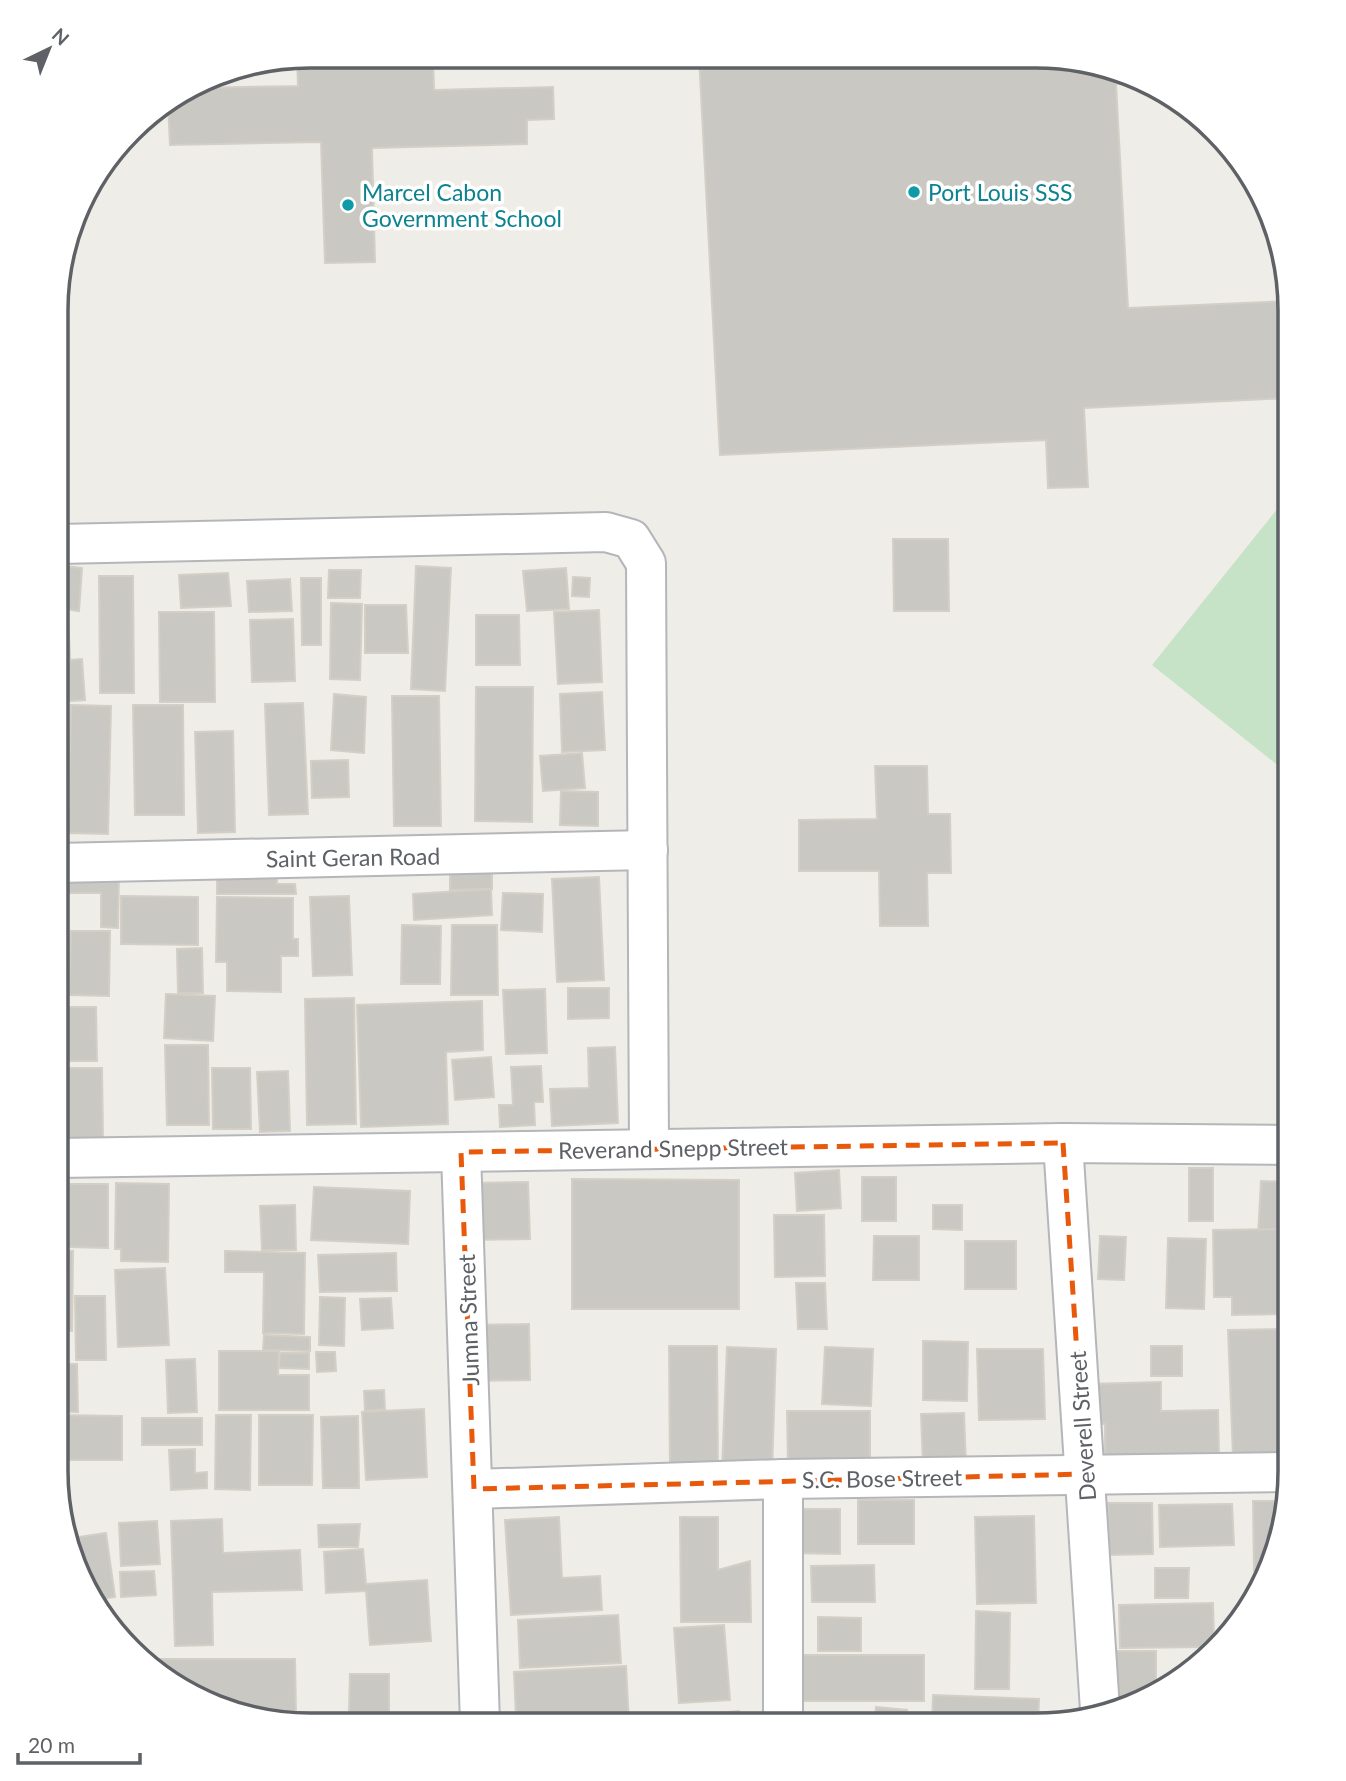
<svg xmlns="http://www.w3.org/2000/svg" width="1346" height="1781" font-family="Lato,sans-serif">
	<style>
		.green { fill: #c6e3c7 }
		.building { fill: #cac8c3; stroke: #d3cfc6; stroke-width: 2 }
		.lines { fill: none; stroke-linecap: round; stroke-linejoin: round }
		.street-casing { stroke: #b4b6ba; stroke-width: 42 }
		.street { stroke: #fff; stroke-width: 38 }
		.marked { fill: none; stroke: #e8590c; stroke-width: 5; stroke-dasharray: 14 9; stroke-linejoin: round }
		.culture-dot { fill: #0f9aa8; stroke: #fff; stroke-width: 2.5 }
		.labels { text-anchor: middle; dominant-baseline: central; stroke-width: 7; stroke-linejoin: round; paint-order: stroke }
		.culture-label { font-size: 23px; fill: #0d838f; stroke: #fff; text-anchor: start }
		.street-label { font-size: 23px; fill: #5e6165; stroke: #fff }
		.rim { fill: none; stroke: #5e6165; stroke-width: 3.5 }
	</style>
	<rect width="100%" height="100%" fill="#efede7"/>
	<!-- green -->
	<polygon class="green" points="1290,493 1290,775 1152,665"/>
	<!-- building -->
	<g class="building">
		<polygon points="310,56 433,56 434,90 553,87 554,119 527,120 527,144 372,148 375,262 325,263 321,142 170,145 168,104 196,88 298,86 297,58"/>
		<polygon points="699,57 1069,58 1134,83 1116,84 1128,308 1288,301 1290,398 1084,408 1088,487 1048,488 1046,440 720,455"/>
		<polygon points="893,539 948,539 949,611 894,611"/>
		<polygon points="58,565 82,568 79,611 58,608"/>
		<polygon points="416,566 451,568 445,691 411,689"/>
		<polygon points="566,568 569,609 527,611 523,571"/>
		<polygon points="329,570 361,570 360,598 328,598"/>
		<polygon points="228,573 231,606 181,608 179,575"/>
		<polygon points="99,576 133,576 134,693 100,693"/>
		<polygon points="573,577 590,578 589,597 572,596"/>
		<polygon points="301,578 321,578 321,645 302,645"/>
		<polygon points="290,579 292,611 249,612 247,581"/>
		<polygon points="331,603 362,604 360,680 330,679"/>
		<polygon points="365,605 406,605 408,653 365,653"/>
		<polygon points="599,610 602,682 558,684 554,612"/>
		<polygon points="159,612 214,612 215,702 160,702"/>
		<polygon points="58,615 68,615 70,658 58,658"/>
		<polygon points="476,615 519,615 520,665 476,665"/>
		<polygon points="293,619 295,681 252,682 250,620"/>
		<polygon points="82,659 85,700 57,702 58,661"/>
		<polygon points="476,687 533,687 532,822 475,821"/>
		<polygon points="602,692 605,750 562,752 560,694"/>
		<polygon points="334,694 366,697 364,753 331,750"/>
		<polygon points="392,696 439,696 441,826 394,826"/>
		<polygon points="303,703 308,814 269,815 265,704"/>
		<polygon points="71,705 111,706 108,834 68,833"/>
		<polygon points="133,705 183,705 184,815 135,815"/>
		<polygon points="233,731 235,832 198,833 195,732"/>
		<polygon points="582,753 585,788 543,791 540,756"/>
		<polygon points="57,755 65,756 62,802 57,802"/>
		<polygon points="348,760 349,797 312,798 311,761"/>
		<polygon points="875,766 927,766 928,814 950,814 951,873 927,873 928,926 880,926 879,871 799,871 799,820 877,819"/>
		<polygon points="561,791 598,792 598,826 560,825"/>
		<polygon points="492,863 492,889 450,890 450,864"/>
		<polygon points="217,866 277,866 277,884 295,884 296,894 217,894"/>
		<polygon points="67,870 119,872 118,928 101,927 101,893 67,893"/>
		<polygon points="599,877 604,980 557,982 552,879"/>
		<polygon points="491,889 492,915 414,920 413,894"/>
		<polygon points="503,893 543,894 542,932 501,930"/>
		<polygon points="121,896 198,897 198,945 121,944"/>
		<polygon points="349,896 352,975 313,976 310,897"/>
		<polygon points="217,897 293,898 293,939 298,939 298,956 281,956 281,992 227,991 227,962 216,962"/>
		<polygon points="57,908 64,909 62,945 57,945"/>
		<polygon points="402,925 441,926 440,984 401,984"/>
		<polygon points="452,925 497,925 498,995 451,995"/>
		<polygon points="71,931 110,931 109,996 69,995"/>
		<polygon points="202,948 203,993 178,993 177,949"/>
		<polygon points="568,988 609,988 609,1018 568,1019"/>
		<polygon points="545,989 547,1053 506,1054 503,990"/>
		<polygon points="166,994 215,996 213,1041 164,1038"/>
		<polygon points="354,998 356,1124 307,1125 305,999"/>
		<polygon points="482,1001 483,1050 446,1052 448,1124 361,1127 357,1005"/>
		<polygon points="58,1007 96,1007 97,1061 59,1061"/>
		<polygon points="165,1045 208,1045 209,1125 167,1125"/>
		<polygon points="615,1047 618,1123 552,1126 550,1089 589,1088 588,1048"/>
		<polygon points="491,1057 494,1097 455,1100 452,1060"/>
		<polygon points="541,1066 543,1102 534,1102 535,1125 500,1127 499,1105 513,1105 511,1067"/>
		<polygon points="57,1068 102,1068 103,1138 57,1138"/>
		<polygon points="212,1068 250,1068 251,1129 213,1129"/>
		<polygon points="288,1071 290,1131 260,1132 257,1072"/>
		<rect x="1189" y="1168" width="24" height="53"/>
		<polygon points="839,1170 841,1208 797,1211 795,1173"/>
		<rect x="862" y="1177" width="34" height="44"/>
		<polygon points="572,1179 739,1180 739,1309 572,1309"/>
		<polygon points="1261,1181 1290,1182 1290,1237 1258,1235"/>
		<polygon points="528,1182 530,1239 475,1240 474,1183"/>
		<polygon points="116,1183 169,1184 168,1262 121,1261 121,1249 115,1249"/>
		<polygon points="69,1184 108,1184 108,1248 69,1247"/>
		<polygon points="314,1187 410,1191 408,1244 311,1240"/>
		<polygon points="295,1205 296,1250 262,1250 260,1206"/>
		<polygon points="933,1205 962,1205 962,1230 933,1229"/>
		<polygon points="774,1215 824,1215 825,1276 775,1277"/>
		<polygon points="1290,1229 1290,1314 1232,1315 1232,1297 1214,1297 1213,1230"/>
		<polygon points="874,1236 919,1236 919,1280 873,1280"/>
		<polygon points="1100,1236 1126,1237 1124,1280 1098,1279"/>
		<polygon points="1168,1238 1206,1239 1204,1309 1166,1308"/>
		<rect x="965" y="1241" width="51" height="48"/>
		<polygon points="56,1250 73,1251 72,1331 56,1330"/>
		<polygon points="225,1251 305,1253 304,1334 263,1333 264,1272 225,1272"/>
		<polygon points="396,1253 397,1291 320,1292 318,1255"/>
		<polygon points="165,1268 169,1345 118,1347 115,1270"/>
		<polygon points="796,1283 825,1283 827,1329 798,1329"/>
		<polygon points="75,1296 105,1296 106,1360 76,1360"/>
		<polygon points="320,1297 345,1298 344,1346 319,1345"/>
		<polygon points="391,1298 393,1328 362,1330 360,1299"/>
		<polygon points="529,1324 530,1380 475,1381 474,1325"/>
		<polygon points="1290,1329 1289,1456 1233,1457 1228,1330"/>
		<polygon points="264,1335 310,1337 310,1351 263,1350"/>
		<polygon points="923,1341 968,1342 967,1401 923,1400"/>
		<polygon points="669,1346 717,1346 718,1473 670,1474"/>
		<rect x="1151" y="1346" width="31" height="30"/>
		<polygon points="727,1347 776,1349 772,1472 722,1470"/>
		<polygon points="825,1347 873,1349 871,1406 822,1404"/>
		<polygon points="977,1349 1043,1349 1045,1419 979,1420"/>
		<polygon points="219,1351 279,1351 278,1375 309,1375 309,1410 219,1410"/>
		<polygon points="316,1352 335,1352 336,1371 317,1372"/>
		<polygon points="280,1353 309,1353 309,1369 279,1368"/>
		<polygon points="195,1359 197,1412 168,1413 166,1360"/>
		<polygon points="56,1364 77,1364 78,1412 56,1412"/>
		<polygon points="1161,1382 1161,1411 1218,1410 1219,1454 1105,1457 1105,1424 1092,1424 1090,1384"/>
		<polygon points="384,1390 385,1409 365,1411 364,1391"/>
		<polygon points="424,1409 427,1477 366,1480 362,1412"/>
		<polygon points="787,1411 870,1411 870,1467 788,1467"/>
		<polygon points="964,1413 966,1465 923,1466 921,1414"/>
		<polygon points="56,1415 122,1416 122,1460 56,1460"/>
		<polygon points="216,1415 251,1415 250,1490 215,1489"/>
		<polygon points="259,1415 313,1415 312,1485 259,1485"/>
		<polygon points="358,1416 359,1488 323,1488 321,1417"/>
		<rect x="142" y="1418" width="60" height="27"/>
		<polygon points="195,1449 195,1473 207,1472 207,1488 171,1490 169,1450"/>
		<rect x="858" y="1500" width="56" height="44"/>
		<polygon points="1253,1501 1285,1501 1261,1571 1254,1571"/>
		<polygon points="1108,1503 1152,1503 1153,1554 1109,1555"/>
		<polygon points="1232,1504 1234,1545 1160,1547 1159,1505"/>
		<polygon points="787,1509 840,1509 840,1554 787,1553"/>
		<polygon points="1034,1516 1036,1603 977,1604 975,1517"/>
		<polygon points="559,1517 562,1578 600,1576 602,1610 511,1615 505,1520"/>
		<polygon points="680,1517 718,1517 718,1570 750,1561 751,1622 681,1622"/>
		<polygon points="222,1519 223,1553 300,1550 302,1590 212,1592 213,1645 175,1646 171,1521"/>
		<polygon points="157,1521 160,1564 121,1566 119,1523"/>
		<polygon points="360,1524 358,1547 319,1547 318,1525"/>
		<polygon points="106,1533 115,1597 96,1600 82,1584 72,1538"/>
		<polygon points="363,1549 366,1584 427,1580 431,1641 370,1645 366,1591 326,1593 324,1552"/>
		<polygon points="874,1565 875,1602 812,1602 811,1566"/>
		<polygon points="1155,1568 1189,1568 1188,1598 1155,1598"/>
		<polygon points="154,1571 156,1595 121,1597 120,1572"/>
		<polygon points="1213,1603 1214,1641 1208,1647 1120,1648 1119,1605"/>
		<polygon points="976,1611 1010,1613 1009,1689 975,1689"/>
		<polygon points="618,1615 621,1663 520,1668 518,1620"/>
		<polygon points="818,1617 861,1618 861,1651 818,1651"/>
		<polygon points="724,1625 730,1700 679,1703 674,1628"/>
		<polygon points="1107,1651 1156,1651 1156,1692 1139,1701 1107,1700"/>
		<rect x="798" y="1655" width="126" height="46"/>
		<polygon points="148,1659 295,1659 296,1715 256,1715 169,1682"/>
		<polygon points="626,1666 629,1724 567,1724 567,1715 516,1717 514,1672"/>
		<polygon points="350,1674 389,1674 389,1713 349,1712"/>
		<polygon points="933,1695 1039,1699 1038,1725 932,1725"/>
		<polygon points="876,1707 907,1710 906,1725 874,1725"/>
		<polygon points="739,1711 740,1724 679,1724 678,1716"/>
		<polygon points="865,1713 865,1725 817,1724 816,1714"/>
		<polygon points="260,1717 315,1718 315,1723 277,1723"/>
		<polygon points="417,1718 417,1723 329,1723 329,1719"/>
	</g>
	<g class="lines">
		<defs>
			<g id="street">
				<polyline points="58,544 606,532 631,539 646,563 649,1148"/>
				<polyline points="57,863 648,850"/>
				<polyline points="1063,1143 1100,1710"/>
				<polyline points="461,1152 480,1723"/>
				<polyline points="57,1158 1063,1143 1290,1145"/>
				<polyline points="783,1479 783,1724"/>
				<polyline points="474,1489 783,1479 1289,1472"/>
			</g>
		</defs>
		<!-- street casing -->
		<use href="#street" class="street-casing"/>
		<!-- street -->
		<use href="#street" class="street"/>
	</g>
	<!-- marked area -->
	<path class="marked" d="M 1063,1143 L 1085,1474 L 474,1489 L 461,1152 Z"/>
	<!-- markers -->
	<g class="culture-dot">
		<circle cx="914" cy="192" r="7"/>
		<circle cx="348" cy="205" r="7"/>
	</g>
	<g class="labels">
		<!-- culture labels -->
		<g class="culture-label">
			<text x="362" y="192">Marcel Cabon<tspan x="362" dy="26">Government School</tspan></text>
			<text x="928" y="192">Port Louis SSS</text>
		</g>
		<!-- street labels -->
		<g class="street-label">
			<text transform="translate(353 857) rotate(-1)">Saint Geran Road</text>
			<text transform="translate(673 1148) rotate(-1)">Reverand Snepp Street</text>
			<text transform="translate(468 1320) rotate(-92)">Jumna Street</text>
			<text transform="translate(1082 1426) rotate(-94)">Deverell Street</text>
			<text transform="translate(882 1478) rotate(-1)">S.C. Bose Street</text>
		</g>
	</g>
	<!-- crop -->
	<path d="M0 0H1346V1781H0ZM310 68H1036A242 242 0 0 1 1278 310V1471A242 242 0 0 1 1036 1713H310A242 242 0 0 1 68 1471V310A242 242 0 0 1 310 68Z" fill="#fff" fill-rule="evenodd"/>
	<path class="rim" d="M310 68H1036A242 242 0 0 1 1278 310V1471A242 242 0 0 1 1036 1713H310A242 242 0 0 1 68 1471V310A242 242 0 0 1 310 68Z"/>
	<!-- north arrow -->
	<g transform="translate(49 49) rotate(43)" stroke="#ffffff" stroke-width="5" paint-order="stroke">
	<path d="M0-5L12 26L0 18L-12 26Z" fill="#5e6165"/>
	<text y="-10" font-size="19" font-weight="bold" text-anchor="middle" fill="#5e6165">N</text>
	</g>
	<!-- scale -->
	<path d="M18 1753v10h122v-10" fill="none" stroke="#5e6165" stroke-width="3.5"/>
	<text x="28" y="1753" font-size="21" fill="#5e6165" stroke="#ffffff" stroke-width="5" paint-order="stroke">20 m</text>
</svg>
